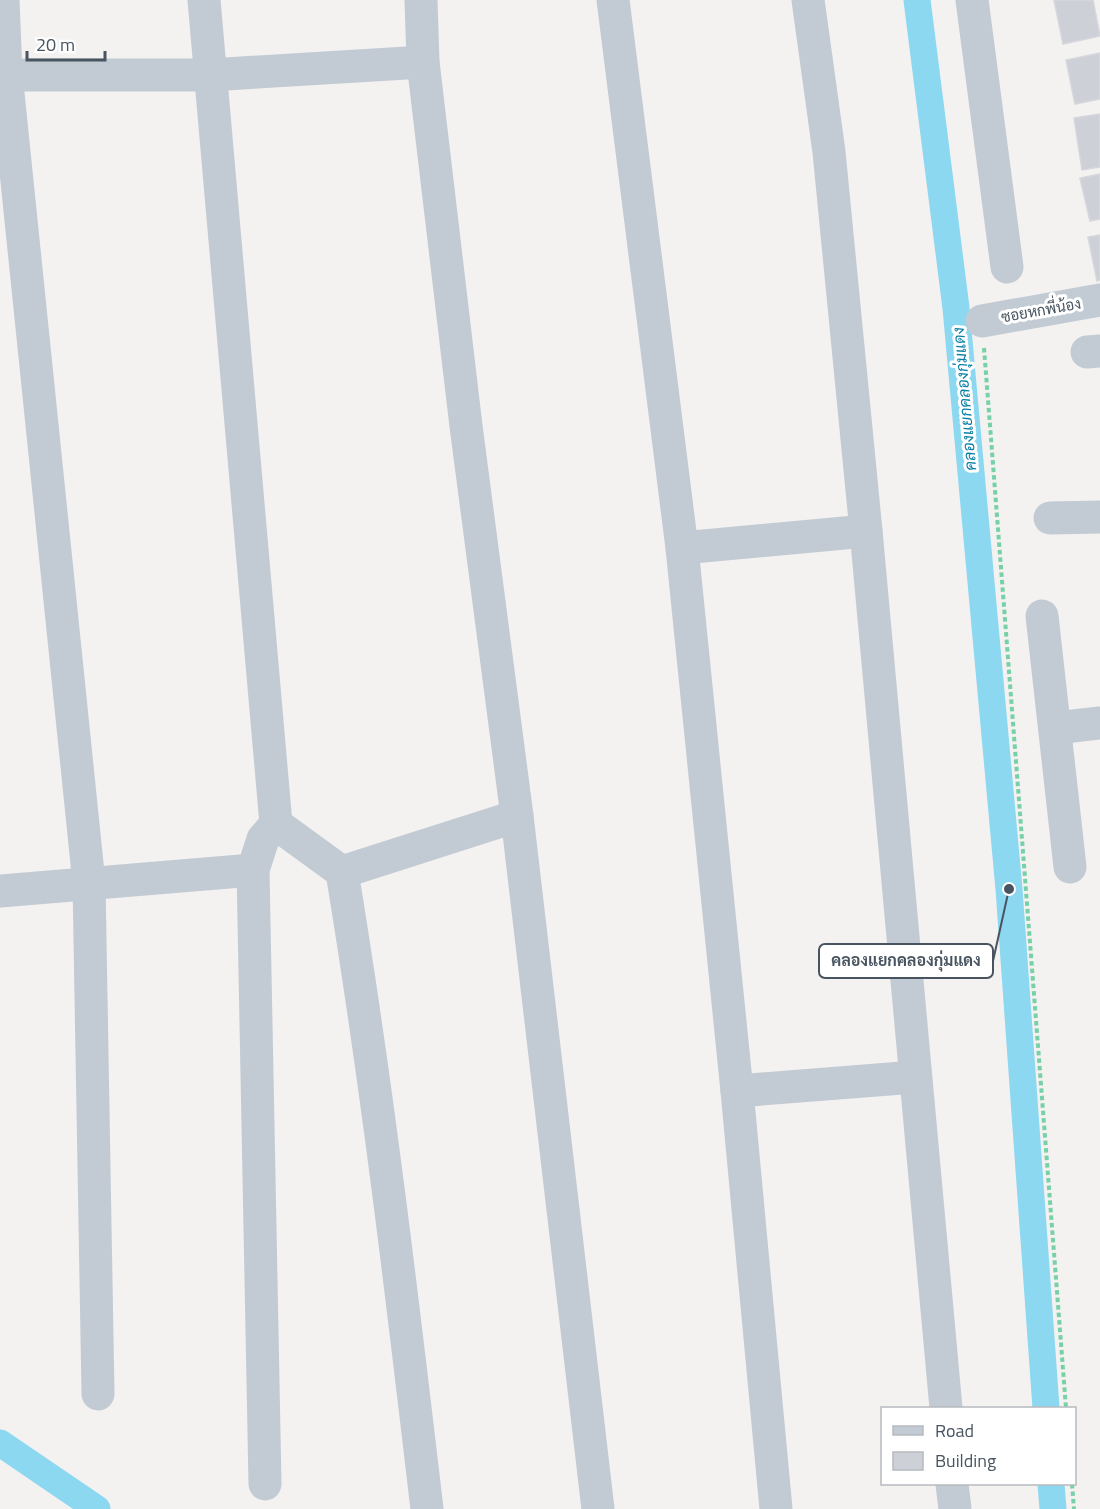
<svg xmlns="http://www.w3.org/2000/svg" width="1100" height="1509" font-family="'Titillium Web',Sarabun,sans-serif">
	<style>
		.lines { fill: none; stroke-linecap: round; stroke-linejoin: round }
		.canal { stroke: #8bd8f0; stroke-width: 27 }
		.building { fill: #cdd0d6; stroke: #d5d7dd; stroke-width: 1.5 }
		.path { stroke: #76d1a7; stroke-width: 4; stroke-dasharray: 4.5 3; stroke-linecap: butt }
		.minor { stroke: #c2cbd3; stroke-width: 33 }
		.labels { text-anchor: middle; dominant-baseline: central; stroke-width: 6; stroke-linejoin: round; paint-order: stroke }
		.street-label { font-size: 15px; fill: #485460; stroke: #fff }
		.water-label { font-size: 16px; font-style: italic; fill: #087fa4; stroke: #fff }
		.leader { fill: none; stroke: #485460; stroke-width: 2 }
		.callout-dot { fill: #485460; stroke: #fff; stroke-width: 2 }
		.callout { fill: #fff; stroke: #485460; stroke-width: 2 }
		.callout-label { font-size: 16px; text-anchor: middle; font-weight: bold; fill: #485460 }
	</style>
	<rect width="100%" height="100%" fill="#f4f1f1"/>
	<g class="lines">
		<!-- canal -->
		<g class="canal">
			<polyline points="917,0 956,308 1009,889 1046,1408"/>
			<polyline points="0,1443 97,1509"/>
			<polyline points="1051,1484 1053,1509"/>
		</g>
	</g>
	<!-- building -->
	<g class="building">
		<polygon points="1054,0 1093,0 1100,36 1063,44"/>
		<polygon points="1100,53 1100,99 1075,104 1066,60"/>
		<polygon points="1100,114 1100,167 1082,170 1074,118"/>
		<polygon points="1100,174 1100,219 1090,221 1080,178"/>
		<polygon points="1100,235 1100,280 1097,281 1088,237"/>
	</g>
	<g class="lines">
		<!-- path -->
		<g class="path">
			<polyline points="984,348 1066,1408"/>
			<polyline points="1072,1484 1074,1509"/>
		</g>
		<!-- minor -->
		<g class="minor">
			<polyline points="3,0 6,74 89,883 98,1394"/>
			<path d="M 204,0 L 276,824 L 342,872 C 377,1084 402,1296 427,1509"/>
			<polyline points="421,0 423,62 466,426 517,816 598,1509"/>
			<polyline points="613,0 682,548 737,1091 776,1509"/>
			<polyline points="808,0 829,152 866,531 946,1408"/>
			<polyline points="972,0 1007,267"/>
			<polyline points="0,75 209,75 423,62"/>
			<polyline points="982,321 1100,300"/>
			<polyline points="1087,352 1100,351"/>
			<polyline points="1050,518 1100,517"/>
			<polyline points="682,548 866,531"/>
			<polyline points="1042,616 1070,867"/>
			<polyline points="1056,728 1100,723"/>
			<polyline points="342,872 517,816"/>
			<polyline points="0,891 253,870"/>
			<polyline points="737,1091 915,1077"/>
			<polyline points="265,1484 253,870 263,839 276,824"/>
			<polyline points="952,1484 955,1509"/>
		</g>
	</g>
	<g class="labels">
		<!-- street labels -->
		<g class="street-label">
			<text transform="translate(1041 310) rotate(-10)">ซอยหกพี่น้อง</text>
		</g>
		<!-- water labels -->
		<g class="water-label">
			<text transform="translate(964 399) rotate(-95)">คลองแยกคลองกุ่มแดง</text>
		</g>
	</g>
	<!-- callouts -->
	<path class="leader" d="M1009 889L993 961"/>
	<circle class="callout-dot" cx="1009" cy="889" r="6"/>
	<rect class="callout" x="819" y="944" width="174" height="34" rx="6"/>
	<g class="callout-label">
		<text x="906" y="966">คลองแยกคลองกุ่มแดง</text>
	</g>
	<!-- legend -->
	<rect x="881" y="1407" width="195" height="78" fill="#ffffff" stroke="#b6bbbf" stroke-width="1.5"/>
	<rect x="893" y="1426" width="30" height="9" fill="#c2cbd3" stroke="#b6bbbf" stroke-width="1.5"/>
	<text x="935" y="1437" font-size="18" fill="#485460">Road</text>
	<rect x="893" y="1452" width="30" height="18" fill="#cdd0d6" stroke="#b6bbbf" stroke-width="1.5"/>
	<text x="935" y="1467" font-size="18" fill="#485460">Building</text>
	<!-- scale -->
	<path d="M27 51v9h78v-9" fill="none" stroke="#485460" stroke-width="3"/>
	<text x="36" y="51" font-size="18" fill="#485460" stroke="#ffffff" stroke-width="4.5" paint-order="stroke">20 m</text>
</svg>
